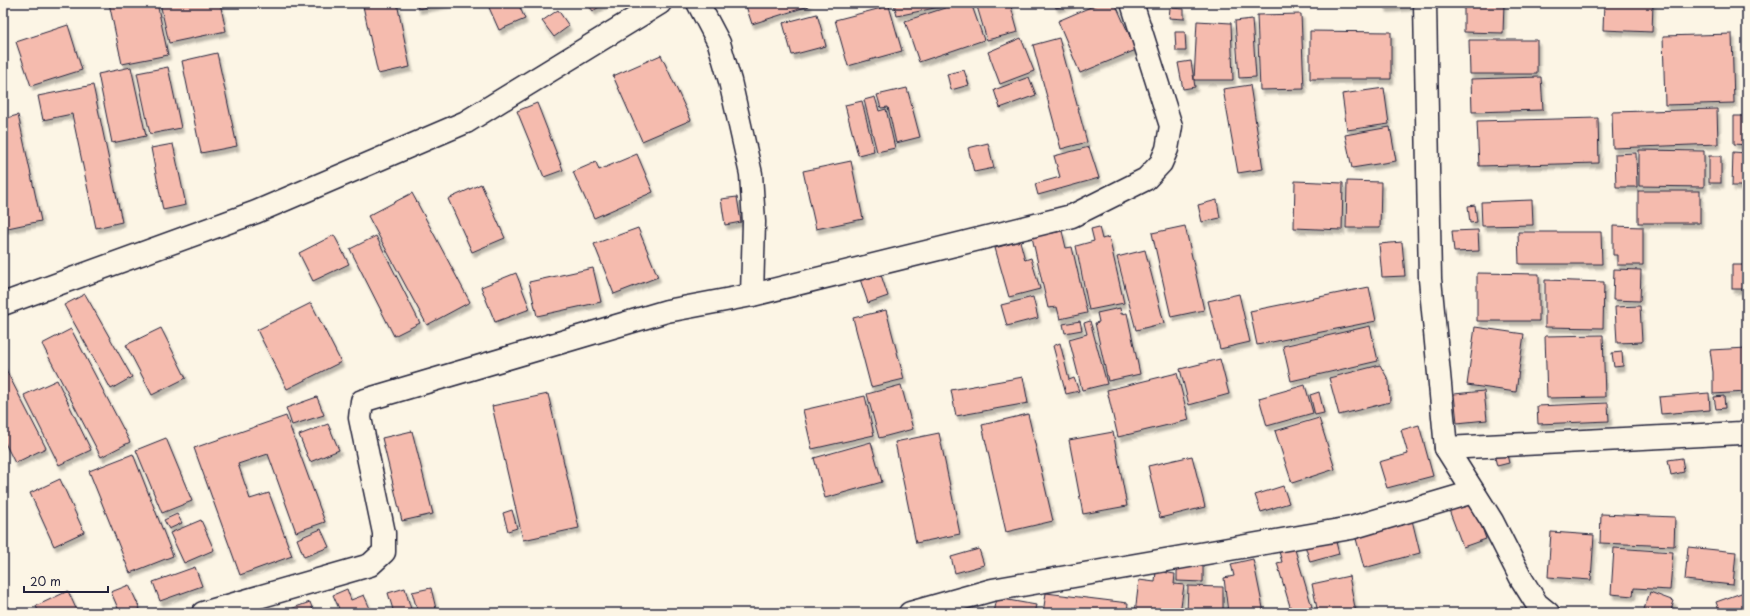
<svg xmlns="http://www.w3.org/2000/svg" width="1750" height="616" font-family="'Playpen Sans',sans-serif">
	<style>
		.building { fill: #f5bbae; stroke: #22223b; filter: url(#shadow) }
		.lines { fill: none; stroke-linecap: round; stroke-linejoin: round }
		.minor-casing { stroke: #22223b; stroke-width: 25 }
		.minor { stroke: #fcf5e5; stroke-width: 22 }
	</style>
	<defs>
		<filter id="shadow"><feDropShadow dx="2.5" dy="4.5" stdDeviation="1" flood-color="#0004"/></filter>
	</defs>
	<rect width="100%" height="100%" fill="#fcf5e5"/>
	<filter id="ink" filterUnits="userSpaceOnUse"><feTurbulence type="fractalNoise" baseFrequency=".025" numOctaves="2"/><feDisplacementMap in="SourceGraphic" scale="8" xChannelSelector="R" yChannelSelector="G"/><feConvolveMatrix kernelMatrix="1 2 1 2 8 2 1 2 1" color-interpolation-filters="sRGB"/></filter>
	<g filter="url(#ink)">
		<!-- building -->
		<g class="building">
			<polygon points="109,3 157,3 168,55 122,64"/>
			<polygon points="160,3 220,3 226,31 169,43"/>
			<polygon points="377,3 397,3 410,67 378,74 363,6"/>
			<polygon points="417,3 447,3 418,9"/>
			<polygon points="487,3 518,3 525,19 499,30"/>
			<polygon points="587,3 605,3 593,11"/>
			<polygon points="745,3 809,3 809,6 752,24"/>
			<polygon points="894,3 938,3 939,7 897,16"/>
			<polygon points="960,3 971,3 984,40 919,62 905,21"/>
			<polygon points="976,3 1010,3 1018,32 987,40"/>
			<polygon points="1054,3 1073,3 1056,8"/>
			<polygon points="1100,3 1115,3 1136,50 1080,73 1058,21"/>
			<polygon points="1384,3 1408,3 1409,6 1385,8"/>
			<polygon points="1464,3 1504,3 1503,33 1464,32"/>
			<polygon points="1604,3 1653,3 1652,32 1603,30"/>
			<polygon points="889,6 902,51 848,66 835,20"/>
			<polygon points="1170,8 1184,9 1184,19 1169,18"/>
			<polygon points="558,10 569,26 554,37 542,21"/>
			<polygon points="817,14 826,46 792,55 783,23"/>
			<polygon points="1301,14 1304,89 1260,90 1257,15"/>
			<polygon points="1252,19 1256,77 1239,78 1235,21"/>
			<polygon points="1197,21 1231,23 1233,80 1194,80"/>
			<polygon points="68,25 82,70 31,86 16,42"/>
			<polygon points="1310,31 1391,32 1391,79 1310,79"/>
			<polygon points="1175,32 1185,32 1186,51 1176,51"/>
			<polygon points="1732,34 1734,103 1665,105 1663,36"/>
			<polygon points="1021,38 1034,71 1000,84 988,52"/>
			<polygon points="1059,38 1087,142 1061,149 1033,45"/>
			<polygon points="1469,40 1537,40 1537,74 1470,74"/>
			<polygon points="217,53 237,146 201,153 182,61"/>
			<polygon points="661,55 691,120 642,141 613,76"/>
			<polygon points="1191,61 1195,87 1183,89 1178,63"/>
			<polygon points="131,67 146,136 112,143 98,74"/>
			<polygon points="168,67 181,128 150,134 137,73"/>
			<polygon points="964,70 969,85 951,90 947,74"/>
			<polygon points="1029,77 1036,95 1000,108 994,90"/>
			<polygon points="1541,77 1543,110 1472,112 1471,79"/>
			<polygon points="93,85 122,222 96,228 72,114 43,120 38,96"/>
			<polygon points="1250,85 1263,169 1238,173 1223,89"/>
			<polygon points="907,88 920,137 896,143 888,107 881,108 877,95"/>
			<polygon points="1384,88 1389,124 1347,130 1342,94"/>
			<polygon points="875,97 879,111 886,109 895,148 877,152 864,100"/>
			<polygon points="862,101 874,151 858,155 845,105"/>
			<polygon points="537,103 563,170 544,177 517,111"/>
			<polygon points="1717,109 1718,144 1613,148 1612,112"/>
			<polygon points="18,115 41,221 3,229 3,119"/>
			<polygon points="1734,116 1747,116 1747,145 1734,144"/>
			<polygon points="1598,118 1599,163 1479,166 1477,121"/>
			<polygon points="1390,127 1396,161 1352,168 1345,135"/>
			<polygon points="988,143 994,168 974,172 968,148"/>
			<polygon points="173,144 186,205 163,210 151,148"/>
			<polygon points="1089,147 1099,178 1038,195 1035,184 1060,177 1054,156"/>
			<polygon points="1639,150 1704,151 1704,187 1639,186"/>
			<polygon points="1733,152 1747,153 1747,186 1732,186"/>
			<polygon points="1636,153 1637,187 1616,187 1615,154"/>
			<polygon points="637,154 653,192 594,218 573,172 596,162 599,170"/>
			<rect x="1709" y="156" width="12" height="27"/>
			<polygon points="851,161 863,219 816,229 803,171"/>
			<polygon points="1295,181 1343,183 1342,230 1294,228"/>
			<polygon points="1347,181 1381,182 1380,228 1346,228"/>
			<polygon points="481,184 505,238 472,252 448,199"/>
			<rect x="1638" y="191" width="62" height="32"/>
			<polygon points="412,193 470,302 427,325 368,216"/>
			<polygon points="737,197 741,222 725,225 721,199"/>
			<polygon points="1217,200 1220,218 1202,222 1198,205"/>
			<polygon points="1532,200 1533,225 1482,226 1481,202"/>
			<polygon points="1475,205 1477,222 1470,223 1468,206"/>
			<polygon points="1185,226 1204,310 1171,317 1152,233"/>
			<polygon points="1613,226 1643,227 1643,265 1617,265 1617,255 1613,255"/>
			<polygon points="1099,227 1102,239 1109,237 1124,303 1089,310 1076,246 1094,241 1091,229"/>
			<polygon points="638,228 658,277 614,294 594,244"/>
			<polygon points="1478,230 1479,251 1454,252 1452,231"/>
			<polygon points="1062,231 1066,248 1072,247 1087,313 1060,319 1057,307 1048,308 1032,237"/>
			<polygon points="1518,232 1601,232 1602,264 1519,264"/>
			<polygon points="334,235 349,264 313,281 299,253"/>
			<polygon points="376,236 420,323 394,336 350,249"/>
			<polygon points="1020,241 1025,260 1031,258 1040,289 1009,297 995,248"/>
			<polygon points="1402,242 1405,276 1382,277 1379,244"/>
			<polygon points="1145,250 1164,323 1136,330 1117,257"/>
			<rect x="1732" y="265" width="15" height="24"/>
			<polygon points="593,268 601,302 537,316 529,282"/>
			<polygon points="1614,269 1641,270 1640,301 1613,300"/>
			<polygon points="880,272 888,296 868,303 860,279"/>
			<polygon points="516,273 530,309 495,322 481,287"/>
			<polygon points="1477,273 1539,274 1539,321 1477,321"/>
			<polygon points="1545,280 1604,282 1603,328 1545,327"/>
			<polygon points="1369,287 1376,321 1257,345 1250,311"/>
			<polygon points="85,294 132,377 111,389 64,305"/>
			<polygon points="1239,294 1250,342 1220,349 1208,301"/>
			<polygon points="1033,297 1038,318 1007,326 1001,305"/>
			<polygon points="311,303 341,362 287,389 257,330"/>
			<polygon points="1640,306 1642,342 1617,343 1615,307"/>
			<polygon points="1120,308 1121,314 1127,313 1140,374 1108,381 1095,323 1099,322 1097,313"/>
			<polygon points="886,310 904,379 871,387 853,318"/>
			<polygon points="1080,321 1082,330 1065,333 1063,324"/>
			<polygon points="1090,321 1107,384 1082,390 1069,339 1087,334 1084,323"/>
			<polygon points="1370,326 1378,361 1291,381 1283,346"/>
			<polygon points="1475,327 1524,334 1516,392 1467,385"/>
			<polygon points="161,328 186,378 152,395 126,345"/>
			<polygon points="71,329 130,442 101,457 42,344"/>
			<polygon points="1603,335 1605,397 1547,398 1545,336"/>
			<polygon points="1060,343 1069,380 1074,378 1079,391 1066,394 1053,346"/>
			<polygon points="1747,348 1747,392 1713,394 1713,372 1710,350"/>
			<polygon points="1622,352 1623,366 1614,367 1612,353"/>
			<polygon points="1220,359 1229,394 1189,405 1180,369"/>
			<polygon points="3,364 46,448 15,463 3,439"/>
			<polygon points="1380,365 1389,381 1390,402 1339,415 1329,378"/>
			<polygon points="1177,373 1189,420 1118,437 1107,390"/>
			<polygon points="1023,377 1028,403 956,416 951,390"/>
			<polygon points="57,380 91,450 59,465 24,395"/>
			<polygon points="901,385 913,429 879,438 867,394"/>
			<polygon points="1305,385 1313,413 1267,426 1259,398"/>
			<polygon points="1484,391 1487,420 1457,423 1454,394"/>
			<polygon points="1319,392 1324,413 1315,415 1310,395"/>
			<polygon points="1709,393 1710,410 1661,414 1659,397"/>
			<polygon points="548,394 579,528 523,540 492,406"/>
			<polygon points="865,396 874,435 812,449 803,410"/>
			<polygon points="1724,396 1725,408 1716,409 1714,397"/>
			<polygon points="317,397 324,415 292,425 286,408"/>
			<polygon points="1608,403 1609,421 1538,424 1537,406"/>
			<polygon points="1028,414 1053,521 1006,532 982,425"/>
			<polygon points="286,416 325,522 296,532 268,454 238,464 250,499 269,493 292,556 240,575 194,448"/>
			<polygon points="1319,418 1335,469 1292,483 1275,431"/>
			<polygon points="328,424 339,450 310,462 299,435"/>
			<polygon points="1419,425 1433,476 1387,488 1379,462 1408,454 1401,430"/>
			<polygon points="412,431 433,514 402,521 382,438"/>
			<polygon points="1113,432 1127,506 1083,514 1069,440"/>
			<polygon points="939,433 960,534 916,543 895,442"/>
			<polygon points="166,438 192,501 162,513 136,450"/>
			<polygon points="871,442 882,482 825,498 814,458"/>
			<polygon points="1506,451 1509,463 1497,466 1494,454"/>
			<polygon points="133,454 173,556 130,573 89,471"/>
			<polygon points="1192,456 1205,507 1160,518 1148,466"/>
			<polygon points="1682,458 1684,472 1671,475 1668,460"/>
			<polygon points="60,479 84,532 54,546 30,493"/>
			<polygon points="1283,486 1289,503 1261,512 1255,495"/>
			<polygon points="1473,501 1486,539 1463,547 1449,510"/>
			<polygon points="512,510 517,528 508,531 503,513"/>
			<polygon points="177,514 182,523 169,529 164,520"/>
			<polygon points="1601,514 1675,517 1674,546 1600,543"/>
			<polygon points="201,520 214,550 184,563 170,533"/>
			<polygon points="1412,520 1420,553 1364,568 1355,535"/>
			<polygon points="321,529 329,547 304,557 297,539"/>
			<polygon points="1551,532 1594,535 1591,580 1548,577"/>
			<polygon points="1334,534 1339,554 1310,562 1304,542"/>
			<polygon points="1293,543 1312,607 1292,613 1277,563 1282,562 1278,548"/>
			<polygon points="1688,547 1736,552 1733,585 1685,580"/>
			<polygon points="1614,548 1673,552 1670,590 1634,588 1633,596 1611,594"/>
			<polygon points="979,549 984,565 955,573 951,557"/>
			<polygon points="1253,559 1264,613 1228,613 1224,578 1234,576 1231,564"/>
			<polygon points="1177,563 1203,563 1203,582 1177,581"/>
			<polygon points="195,567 202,586 160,601 153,582"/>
			<polygon points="1156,571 1175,574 1174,584 1184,585 1180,613 1135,613 1139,580 1155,582"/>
			<polygon points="1349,576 1356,613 1318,613 1312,584"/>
			<polygon points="129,585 140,609 130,613 120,613 111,592"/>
			<polygon points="1188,586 1223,587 1223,613 1187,613"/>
			<polygon points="405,588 412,613 394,613 388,593"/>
			<polygon points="431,588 437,613 418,613 412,592"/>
			<polygon points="347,589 351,600 364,595 372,613 341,613 333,595"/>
			<polygon points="68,591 78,613 39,613 36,606"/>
			<polygon points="1747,591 1747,613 1720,613 1716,602"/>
			<polygon points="1650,592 1674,601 1670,613 1655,613 1644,609"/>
			<polygon points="1046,593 1128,603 1127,613 1043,613"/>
			<polygon points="997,598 1036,605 1034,613 994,613"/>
			<polygon points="310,602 314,613 279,613"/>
			<polygon points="1523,609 1525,613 1509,613"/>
		</g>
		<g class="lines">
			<defs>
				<g id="minor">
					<polyline points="698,3 719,43 730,81 751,174 754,222 752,295"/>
					<polyline points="1425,3 1430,279 1446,448 1492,521 1522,580 1537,604 1548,613"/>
					<polyline points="3,304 256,212 466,122 660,3"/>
					<polyline points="1446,448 1741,433 1747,431"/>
					<polyline points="203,613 370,565 384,552 384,533 360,418 362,401 667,311 752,295 1072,216 1146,179 1161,163 1167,149 1171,126 1132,3"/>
					<polyline points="910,613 992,590 1351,528 1473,492"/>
				</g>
			</defs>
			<!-- minor casing -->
			<use href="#minor" class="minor-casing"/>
			<!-- minor -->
			<use href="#minor" class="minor"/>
		</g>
	</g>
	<!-- margin -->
	<rect width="1750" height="616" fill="none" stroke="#fcf5e5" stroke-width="16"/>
	<rect x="8" y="8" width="1734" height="600" fill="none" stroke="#22223b" stroke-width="1.5" filter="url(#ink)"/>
	<!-- scale -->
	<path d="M24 586v6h84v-6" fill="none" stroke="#22223b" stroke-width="2"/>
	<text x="30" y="586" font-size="12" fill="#22223b" stroke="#fcf5e5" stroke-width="3" paint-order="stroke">20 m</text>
</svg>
